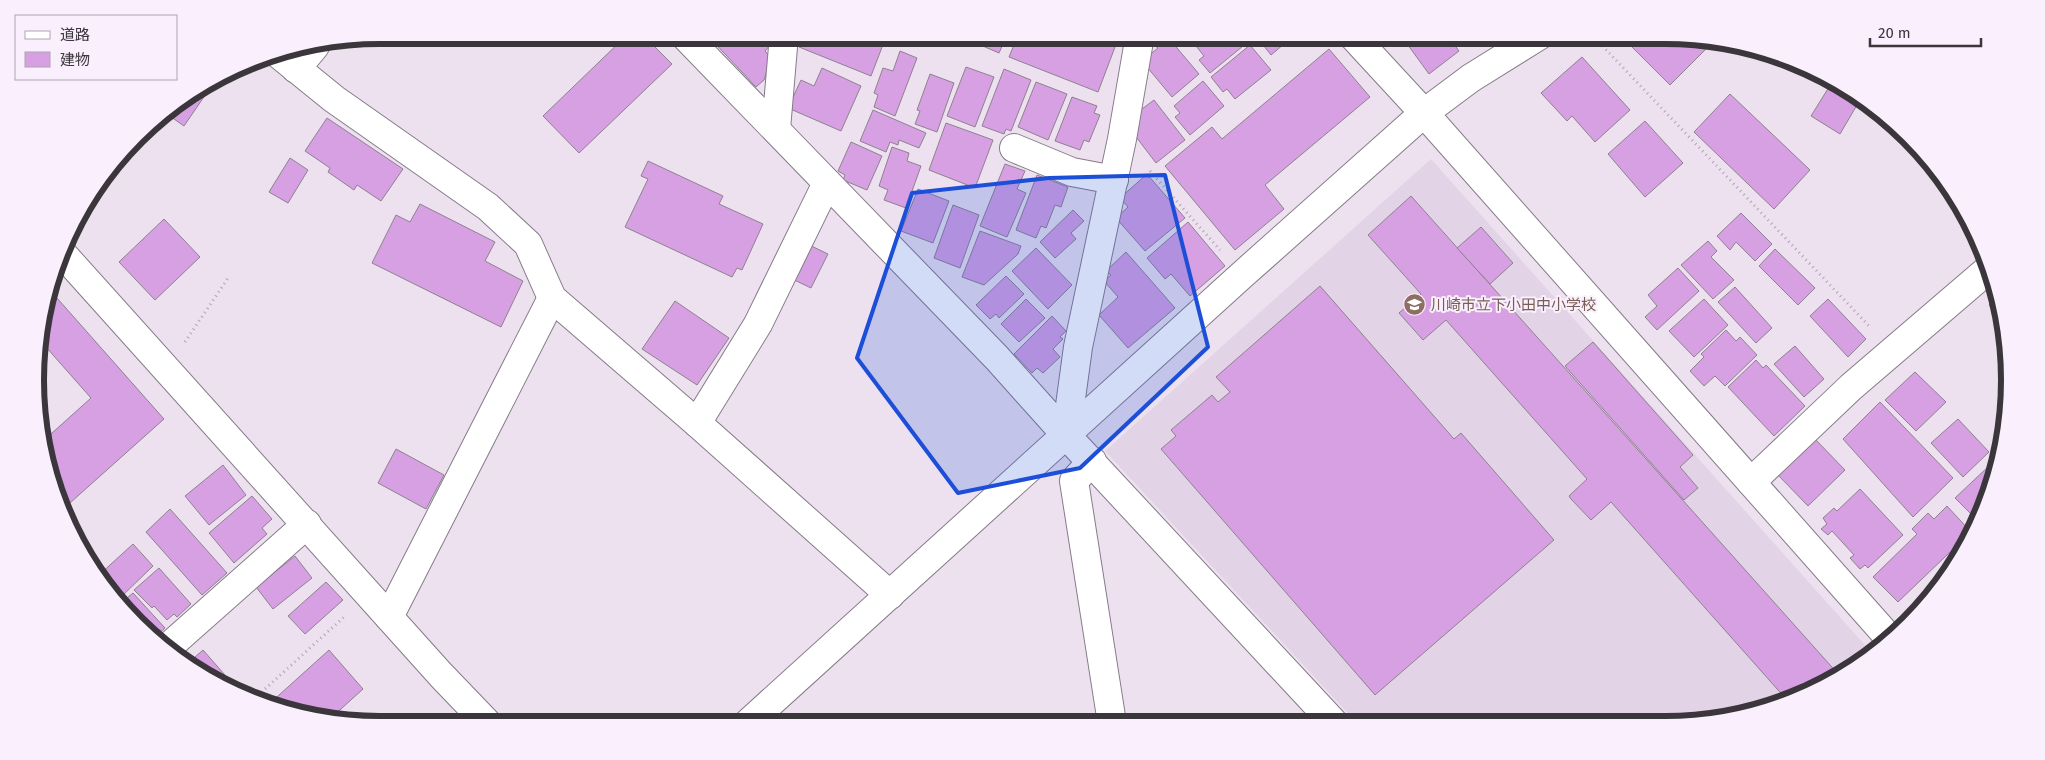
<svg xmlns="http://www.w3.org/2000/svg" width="2045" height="760" font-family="'Fira Sans','Noto Sans JP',sans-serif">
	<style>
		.built { fill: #e3d3e6 }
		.building { fill: #d6a0e2; stroke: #8d828f }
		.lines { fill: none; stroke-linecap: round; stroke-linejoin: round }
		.minor-casing { stroke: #857b88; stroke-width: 30 }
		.path { stroke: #ada4ae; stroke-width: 3; stroke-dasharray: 1 4; stroke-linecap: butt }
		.minor { stroke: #fff; stroke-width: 28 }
		.marked { fill: #1d4ed8; fill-opacity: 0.2; stroke: #1d4ed8; stroke-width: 4; stroke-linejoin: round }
		.labels { text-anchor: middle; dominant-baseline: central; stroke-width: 4; stroke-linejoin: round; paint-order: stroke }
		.education-label { font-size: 15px; fill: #785e54; stroke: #faeffd; text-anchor: start }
		.rim { fill: none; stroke: #3a363b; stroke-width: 6 }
	</style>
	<rect width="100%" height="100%" fill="#ede1ef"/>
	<!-- built -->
	<polygon class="built" points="1431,159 1872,653 1817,690 1710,722 1357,723 1105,451"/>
	<!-- building -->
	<g class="building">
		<polygon points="627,35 643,35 672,64 579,153 543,116"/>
		<polygon points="716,35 762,35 771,44 765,51 771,58 764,80 756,87 711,39"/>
		<polygon points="804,35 868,35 884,42 871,76 799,47"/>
		<polygon points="965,35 1007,35 999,53 964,38"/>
		<polygon points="1018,35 1085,35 1115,47 1098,92 1009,57"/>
		<polygon points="1166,35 1199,74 1172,97 1142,61 1158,48 1154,45"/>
		<polygon points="1177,35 1200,35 1187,46"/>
		<polygon points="1210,35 1243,35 1248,42 1210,73 1199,60 1204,56 1196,46"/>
		<polygon points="1259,35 1289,35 1291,38 1271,55 1260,41 1262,38"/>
		<polygon points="1413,35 1447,35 1459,51 1429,74 1405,41"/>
		<polygon points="1459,35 1481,35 1466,45"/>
		<polygon points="1644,35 1665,35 1714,41 1670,85 1632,47"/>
		<polygon points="1250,45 1271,70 1235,99 1227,89 1223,92 1211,77"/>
		<polygon points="1329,49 1370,97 1265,185 1284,209 1235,250 1165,166 1212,127 1222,139"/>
		<polygon points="900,51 917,58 895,116 874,107 878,95 874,93 883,68 893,71"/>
		<polygon points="1582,57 1630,110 1595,142 1572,116 1567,121 1541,93"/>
		<polygon points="966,67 994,77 975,127 947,116"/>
		<polygon points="822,68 861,86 841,131 788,108 801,80 814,86"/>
		<polygon points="1004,69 1031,80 1011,131 1006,129 1004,134 982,126"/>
		<polygon points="930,74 954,83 937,132 915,124 920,111 917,110"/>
		<polygon points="1203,81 1224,106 1190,135 1175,117 1180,113 1174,106"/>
		<polygon points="1036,82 1067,94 1048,140 1018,127"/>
		<polygon points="200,86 208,91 184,126 164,112"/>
		<polygon points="1829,87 1857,105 1840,134 1811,116"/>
		<polygon points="1730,94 1810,170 1774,209 1694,132"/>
		<polygon points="1072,97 1097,106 1094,113 1100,115 1089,142 1084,140 1080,150 1055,141"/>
		<polygon points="1154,100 1185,140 1156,163 1130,129 1139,122 1134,115"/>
		<polygon points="873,110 926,133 919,148 899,140 898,145 890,142 886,152 860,141"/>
		<polygon points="327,118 403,169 381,201 357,185 354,190 328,172 330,168 305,151"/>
		<polygon points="1645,121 1683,163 1645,197 1608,154"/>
		<polygon points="946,123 993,140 975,188 929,170"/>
		<polygon points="851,142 882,156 867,190 843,180 845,175 838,171"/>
		<polygon points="892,147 909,153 907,161 921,166 906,208 884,200 888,190 879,186"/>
		<polygon points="290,158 308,170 288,203 269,192"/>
		<polygon points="648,161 723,196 719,204 763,224 742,270 737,268 732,277 625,227 648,179 641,176"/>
		<polygon points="1005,164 1025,171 1017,189 1026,193 1007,237 980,226"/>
		<polygon points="1147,174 1185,218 1145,251 1116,218 1128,207 1120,198"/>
		<polygon points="1037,175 1068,187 1061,207 1055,205 1046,228 1041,226 1036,238 1016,230"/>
		<polygon points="918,189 949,201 933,243 901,231"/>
		<polygon points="1411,196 1839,675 1817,690 1786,699 1611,502 1591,520 1571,499 1569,496 1587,479 1446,320 1423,340 1399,313 1421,294 1368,235"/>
		<polygon points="420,204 495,242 485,261 523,281 501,327 372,263 396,215 410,222"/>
		<polygon points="953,205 979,215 960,268 934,258"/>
		<polygon points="1073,210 1084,221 1071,233 1076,239 1055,258 1040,242"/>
		<polygon points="1741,213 1772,244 1755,261 1736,242 1730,250 1717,236"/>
		<polygon points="164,219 200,257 155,300 119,262"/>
		<polygon points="1188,222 1225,266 1190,296 1171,274 1165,279 1147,258"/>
		<polygon points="1481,227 1513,263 1490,284 1457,248"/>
		<polygon points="980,231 1021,246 1018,254 984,285 962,277"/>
		<polygon points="1708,241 1717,251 1711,257 1734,280 1713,299 1681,265"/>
		<polygon points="803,242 828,254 811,288 786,276"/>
		<polygon points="1036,248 1072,285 1048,309 1012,271"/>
		<polygon points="1775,249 1815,288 1798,305 1759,266"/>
		<polygon points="1126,252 1175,308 1128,348 1099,315 1118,297 1104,281 1111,275 1106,271"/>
		<polygon points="1678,268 1699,291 1657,330 1645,317 1657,306 1648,295"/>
		<polygon points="1006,276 1024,294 999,318 996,314 990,319 976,305"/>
		<polygon points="1320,286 1454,439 1461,433 1554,540 1375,695 1161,449 1176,436 1171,430 1212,395 1218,402 1230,392 1216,377"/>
		<polygon points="1735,287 1772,328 1756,343 1718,302"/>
		<polygon points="49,289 164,419 61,511 42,442 91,398 38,338"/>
		<polygon points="1998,297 2004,322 1989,305"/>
		<polygon points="1026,299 1045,318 1019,342 1001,324"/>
		<polygon points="1704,299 1728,325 1694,357 1669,331"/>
		<polygon points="1828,299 1866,339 1848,357 1810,316"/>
		<polygon points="675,301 729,338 697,385 642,349"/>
		<polygon points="1052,316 1066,331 1060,337 1063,339 1053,349 1060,357 1043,373 1037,368 1032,373 1014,354"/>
		<polygon points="1726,330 1736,341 1740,337 1757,355 1725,386 1715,376 1704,386 1690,371 1704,357 1701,354"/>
		<polygon points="1593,342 1693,455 1680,467 1698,488 1684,500 1565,366"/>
		<polygon points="1795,346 1824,379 1804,397 1774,364"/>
		<polygon points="1756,360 1763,368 1766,365 1805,406 1774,436 1728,387"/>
		<polygon points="1915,372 1946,402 1916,431 1885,400"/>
		<polygon points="1880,402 1953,478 1913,517 1843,439"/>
		<polygon points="1958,419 1989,452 1963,477 1931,443"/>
		<polygon points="1815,439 1845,470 1808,506 1778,475"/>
		<polygon points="396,449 444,475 426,509 378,483"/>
		<polygon points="223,465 246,495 209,525 185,496"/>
		<polygon points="1990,465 1997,472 1977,520 1955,498"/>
		<polygon points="1860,489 1903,535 1868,568 1865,565 1860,569 1850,558 1854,555 1832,531 1828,535 1821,529 1827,524 1823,518 1834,508 1837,511"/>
		<polygon points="252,496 272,519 262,528 267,534 234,563 209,533"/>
		<polygon points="1947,506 1971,532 1898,602 1873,577 1917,534 1912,529 1928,513 1934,519"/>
		<polygon points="170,509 227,573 202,595 146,532"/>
		<polygon points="133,544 153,566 120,598 99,575"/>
		<polygon points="295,556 312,578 273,609 256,587"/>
		<polygon points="159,568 191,604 177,617 174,614 167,620 154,606 152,608 134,590"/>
		<polygon points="326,582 343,600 305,634 288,616"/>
		<polygon points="133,593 165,628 155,637 122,602"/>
		<polygon points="203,650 239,691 237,693 228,690 187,664"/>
		<polygon points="329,650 363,689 331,718 290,713 268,705"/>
		<polygon points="445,716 453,725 435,725"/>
	</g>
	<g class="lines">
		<defs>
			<g id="minor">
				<polyline points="684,35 997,358 1066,435 1334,723"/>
				<polyline points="1352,35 1424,113 1891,640"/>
				<polyline points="276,52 334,99 488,207 528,244 552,298 697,423 890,595"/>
				<polyline points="296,69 315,46"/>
				<polyline points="776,129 784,35"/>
				<polyline points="1014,148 1072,172 1114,180"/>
				<polyline points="61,252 441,675 489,725"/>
				<polyline points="697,423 758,324 827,183"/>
				<polyline points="1066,435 1078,347 1122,139 1140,35"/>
				<polyline points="1092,461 1074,481 1112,723"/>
				<polyline points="1751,482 1851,387 1991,267"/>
				<polyline points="389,617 552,298"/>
				<polyline points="166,649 307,524"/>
				<polyline points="747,724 1242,275 1424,113 1471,78 1540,35"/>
			</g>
		</defs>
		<!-- minor casing -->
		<use href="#minor" class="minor-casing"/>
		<!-- path -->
		<g class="path">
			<polyline points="1592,35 1871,328"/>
			<polyline points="1150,171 1220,250"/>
			<polyline points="185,342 228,278"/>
			<polyline points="254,699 344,617"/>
		</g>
		<!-- minor -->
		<use href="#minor" class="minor"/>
	</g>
	<!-- marked area -->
	<path class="marked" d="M 1165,175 L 1208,347 L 1080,468 L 958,493 L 857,358 L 912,193 L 1049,178 Z"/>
	<!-- icons -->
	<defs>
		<symbol id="school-disc" viewBox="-11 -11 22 22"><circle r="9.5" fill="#8d6e63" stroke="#faeffd"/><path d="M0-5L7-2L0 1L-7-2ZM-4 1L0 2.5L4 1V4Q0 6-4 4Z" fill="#fff"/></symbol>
	</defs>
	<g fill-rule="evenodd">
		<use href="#school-disc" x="1402" y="292" width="25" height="25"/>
	</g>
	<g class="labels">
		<!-- education labels -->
		<g class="education-label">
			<text x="1431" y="305">川崎市立下小田中小学校</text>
		</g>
	</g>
	<!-- crop -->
	<path d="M0 0H2045V760H0ZM380 44H1665A336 336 0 0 1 2001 380V380A336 336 0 0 1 1665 716H380A336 336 0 0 1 44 380V380A336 336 0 0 1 380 44Z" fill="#faeffd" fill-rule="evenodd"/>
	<path class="rim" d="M380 44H1665A336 336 0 0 1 2001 380V380A336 336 0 0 1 1665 716H380A336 336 0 0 1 44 380V380A336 336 0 0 1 380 44Z"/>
	<!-- legend -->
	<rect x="15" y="15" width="162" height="65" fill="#faeffd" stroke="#ada5af"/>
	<rect x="25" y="31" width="25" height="8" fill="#ffffff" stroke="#ada5af"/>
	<text x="60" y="40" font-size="15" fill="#3a363b">道路</text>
	<rect x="25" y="52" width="25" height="15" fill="#d6a0e2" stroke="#ada5af"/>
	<text x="60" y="65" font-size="15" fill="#3a363b">建物</text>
	<!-- scale -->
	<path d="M1870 38v8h111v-8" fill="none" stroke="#3a363b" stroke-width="2.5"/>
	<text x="1878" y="38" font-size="15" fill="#3a363b" stroke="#faeffd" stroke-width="4" paint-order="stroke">20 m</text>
</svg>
